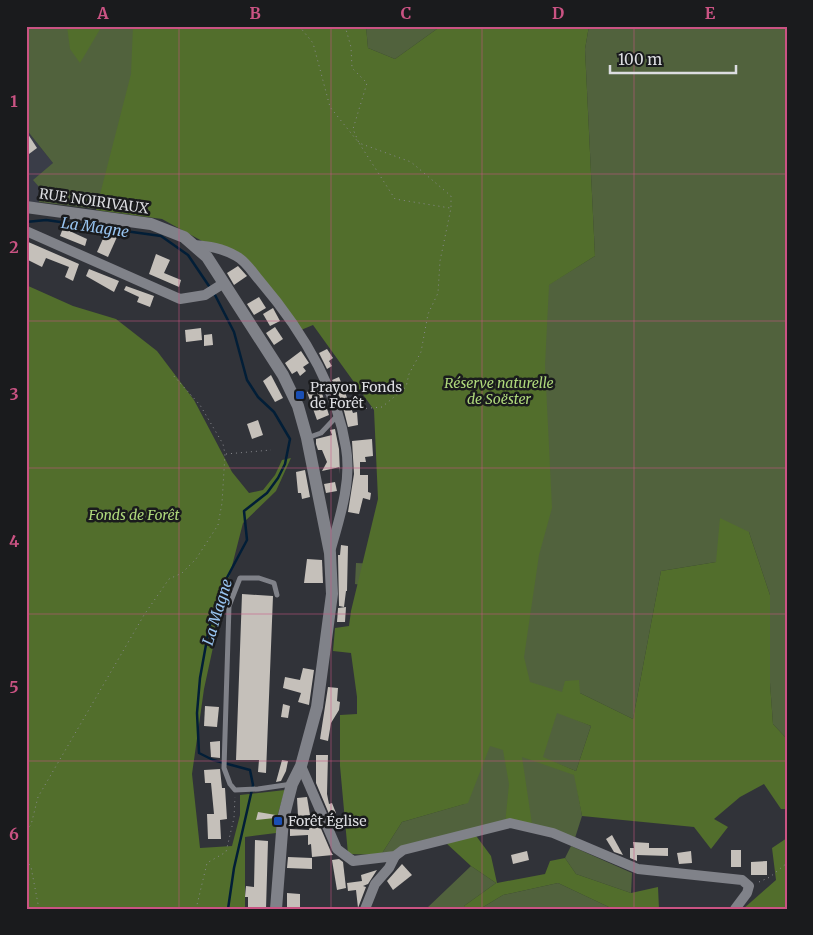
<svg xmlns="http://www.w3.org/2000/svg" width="813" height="935" font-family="Merriweather,serif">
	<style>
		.built { fill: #3a3d48 }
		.green { fill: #51623d }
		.forest { fill: #526e2c; fill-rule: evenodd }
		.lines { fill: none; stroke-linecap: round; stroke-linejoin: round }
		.stream { stroke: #021e37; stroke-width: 2.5 }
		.building { fill: #c5c0ba }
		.path { stroke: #898a8f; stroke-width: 1; stroke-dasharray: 1 4; stroke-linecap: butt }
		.lane { stroke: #808289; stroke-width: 5 }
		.street { stroke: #808289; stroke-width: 10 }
		.secondary { stroke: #808289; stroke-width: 12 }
		.grid { fill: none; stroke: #ca5383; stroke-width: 1; stroke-opacity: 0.55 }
		.transit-dot { fill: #1a4fb4; stroke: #1a1b1d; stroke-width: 2 }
		.labels { text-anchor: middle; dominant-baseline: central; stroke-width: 5; stroke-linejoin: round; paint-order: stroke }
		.street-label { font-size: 14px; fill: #dcdde1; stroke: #1a1b1d }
		.park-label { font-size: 14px; font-style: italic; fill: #aed87b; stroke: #1a1b1d }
		.poi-label { font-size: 14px; fill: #dcdde1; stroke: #1a1b1d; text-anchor: start }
		.water-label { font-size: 15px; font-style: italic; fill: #98c4f0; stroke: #1a1b1d }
		.neatline { fill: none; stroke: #ca5383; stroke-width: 2 }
		.grid-label { font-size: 16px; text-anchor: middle; font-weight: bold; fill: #ca5383 }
	</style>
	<rect width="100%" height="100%" fill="#313339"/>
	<!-- built -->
	<polygon class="built" points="26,129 53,163 40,188 39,202 26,202"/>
	<!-- green -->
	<g class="green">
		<polygon points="26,26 301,26 374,371 240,253 162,217 39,202 40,188 33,180 53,163 26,129"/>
		<polygon points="366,26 441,26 395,59 368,48"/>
		<polygon points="589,26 787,26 787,739 773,724 770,683 770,595 749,532 716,562 661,571 633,719 580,693 558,712 591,726 576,771 543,758 575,775 582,816 575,838 505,824 381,855 402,822 464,804 367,586 355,584 356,563 378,564 417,366 595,256 585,49"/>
		<polygon points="571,846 632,873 631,893 576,874 565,858"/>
		<polygon points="471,866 496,883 464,906 465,909 426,909"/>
		<polygon points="558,883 613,909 480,909 503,895"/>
	</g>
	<!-- forest -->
	<g class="forest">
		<polygon points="67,26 102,26 80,63 70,49"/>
		<path d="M 133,26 L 366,26 L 368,48 L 395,59 L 441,26 L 589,26 L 585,49 L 595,256 L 549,285 L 545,365 L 552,508 L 539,555 L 524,657 L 530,682 L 562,692 L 565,681 L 579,680 L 580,693 L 633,719 L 661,571 L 716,562 L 720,518 L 749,532 L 770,595 L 770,683 L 773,724 L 787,739 L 787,809 L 781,809 L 764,784 L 740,797 L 714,819 L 728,827 L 711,849 L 694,827 L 582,816 L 574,775 L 522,757 L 532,824 L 505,824 L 509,784 L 503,750 L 490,746 L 468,803 L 402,822 L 381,855 L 348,854 L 340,766 L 340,715 L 357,714 L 357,697 L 351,653 L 333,651 L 335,628 L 349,626 L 351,611 L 378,499 L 374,410 L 313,325 L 301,330 L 225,246 L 202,241 L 162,219 L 96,210 L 131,74 ZM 557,713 L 591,726 L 576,771 L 543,757 Z"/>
		<polygon points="26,285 73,306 116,319 157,351 194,400 232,472 249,493 263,490 275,475 282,460 291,458 276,491 243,523 223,601 204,689 192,774 200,848 232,846 240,815 240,795 285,790 277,817 276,833 245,837 245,909 26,909"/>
		<polygon points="474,833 491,856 497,883 545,874 550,861 565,858 576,874 631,893 658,887 659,909 613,909 558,883 503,895 480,909 465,909 464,906 496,883 471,866 446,843"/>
		<polygon points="787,838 787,909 743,909 776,880 772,848"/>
	</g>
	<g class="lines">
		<!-- stream -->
		<g class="stream">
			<polyline points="26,222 46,220 161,236 188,255 211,289"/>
			<polyline points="214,293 234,332 247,380 258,397 274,412 290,439 285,464 278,478 267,493 244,511 247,540 222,587 209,628 200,678 197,713 199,753 213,760 250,770 253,785 234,868 228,909"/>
		</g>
	</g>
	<!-- building -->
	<g class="building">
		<polygon points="26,131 37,148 29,154 26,150"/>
		<polygon points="63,228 87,239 85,246 60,236"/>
		<polygon points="106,232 117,237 108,257 97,252"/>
		<polygon points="26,241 79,264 73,281 65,277 69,267 46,258 42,267 26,259"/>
		<polygon points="156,254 170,260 164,273 181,280 179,287 149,274"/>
		<polygon points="238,266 247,276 234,285 227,273"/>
		<polygon points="89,269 119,281 114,292 86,276"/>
		<polygon points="126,286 154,296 150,307 137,302 139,297 124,290"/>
		<polygon points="259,297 266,308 254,315 247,304"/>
		<polygon points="273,308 280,321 270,326 263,314"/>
		<polygon points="275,327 283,339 274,345 266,333"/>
		<polygon points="201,328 202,340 186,342 185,330"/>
		<polygon points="212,334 213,345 204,346 204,335"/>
		<polygon points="327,349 333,358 329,361 332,366 327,369 319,353"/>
		<polygon points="301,351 309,363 303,367 306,371 300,376 297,371 292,374 285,363"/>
		<polygon points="271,375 283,398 275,402 263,381"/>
		<polygon points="339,377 353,413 357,412 358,425 348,427 342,403 332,380"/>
		<polygon points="319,384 329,415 317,420 307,392 318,388 317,385"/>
		<polygon points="258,420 263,435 252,439 247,424"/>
		<polygon points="335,429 339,449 340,474 340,467 322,471 327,462 322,450 318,450 316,444 316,439 332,435 330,430"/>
		<polygon points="372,439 373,456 365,457 366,462 360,462 360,475 368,475 368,492 371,493 370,500 363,498 359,514 348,512 354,474 352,441"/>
		<polygon points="305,470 310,497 302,499 301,493 298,493 296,472"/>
		<polygon points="335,482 337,491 326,493 324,484"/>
		<polygon points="341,545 348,546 347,591 346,591 344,607 339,606 338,555 340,555"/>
		<polygon points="307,559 322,560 323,583 304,583"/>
		<polygon points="242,594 273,596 266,773 258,772 259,760 236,760"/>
		<polygon points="346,607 345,622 337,622 338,608"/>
		<polygon points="303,668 314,670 309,705 298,702 301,693 283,688 285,677 300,680"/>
		<polygon points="328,687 338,688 337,701 340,702 339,710 331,723 328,741 320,739"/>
		<polygon points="283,704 290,706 288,718 281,717"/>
		<polygon points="205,706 219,707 217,727 204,726"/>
		<polygon points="220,741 220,758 211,757 210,742"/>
		<polygon points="316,755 328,755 327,794 329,804 332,803 336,813 331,815 335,828 316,783"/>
		<polygon points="282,760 288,761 286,771 281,781 276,782"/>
		<polygon points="220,769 222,788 225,788 227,819 220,820 221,839 208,839 207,814 214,814 211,783 205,783 204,770"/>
		<polygon points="307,797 310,815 298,816 297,798"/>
		<polygon points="258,812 276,815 275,818 256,820"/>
		<polygon points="316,817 331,852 333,855 312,857 311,844 308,845 308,835 290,836 290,829 309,830 308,818"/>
		<polygon points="612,835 623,855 614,852 606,839"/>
		<polygon points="255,840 268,841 266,909 248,909 248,897 245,897 246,886 254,887"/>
		<polygon points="633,842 649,843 649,848 668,848 668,856 637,855 637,861 630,858 630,848 634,848"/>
		<rect x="731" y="850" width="10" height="17"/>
		<polygon points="527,851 529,860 513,864 511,855"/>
		<polygon points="691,851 692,863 679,864 677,853"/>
		<polygon points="288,857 312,858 312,869 287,868"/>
		<polygon points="339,859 343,862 346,888 337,890 332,860"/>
		<polygon points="767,861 767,875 751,875 751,862"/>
		<polygon points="402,864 412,875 393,890 387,881"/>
		<polygon points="377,870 368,884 363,886 366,887 358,908 356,890 348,891 347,883 362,881 361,875"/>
		<polygon points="287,893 300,894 300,909 287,909"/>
	</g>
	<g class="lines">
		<!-- path -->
		<g class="path">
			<polyline points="299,26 313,43 330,107 359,143 395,199 450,208"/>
			<polyline points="345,26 351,47 352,68 367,83 353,129 359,143 411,162 451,196 451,208 440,261 438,293 428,314 421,352 409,374 406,387 382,407 347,410"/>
			<polyline points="226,454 271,450"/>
			<polyline points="26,830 31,825 38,797 144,615 169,579 182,573 196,559 218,525 222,503 225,454 223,444 200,405 172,374"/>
			<polyline points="26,860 31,867 39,909"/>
			<polyline points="759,882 770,877 787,863"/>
			<polyline points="196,909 207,863 226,852 234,818 235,797"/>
		</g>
		<!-- lane -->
		<g class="lane">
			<polyline points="307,438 321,433 338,415"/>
			<polyline points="277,595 274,583 259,578 240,578 229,606 224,768 230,784 235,790 258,789 292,784"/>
		</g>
		<!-- street -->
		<g class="street">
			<polyline points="26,231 180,299 205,295 224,283"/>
			<path d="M 193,245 C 209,246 222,248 236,256 C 245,260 253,273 260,281 C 300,328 336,385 346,448 C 352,482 339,520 330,552"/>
			<polyline points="301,766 337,849 353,861 395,856 403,850 510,823 553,833 638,869 742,880 749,886 747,893 735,909"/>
			<polyline points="365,909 375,884 389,868 395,856"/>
		</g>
		<!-- secondary -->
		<polyline class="secondary" points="26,207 151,224 184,237 207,257 283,375 298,406 307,438 330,553 332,594 317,707 301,766 292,784 283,819 276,909"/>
	</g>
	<!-- grid -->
	<path class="grid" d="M 179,26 L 179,909M 331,26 L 331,909M 482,26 L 482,909M 634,26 L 634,909M 26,174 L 787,174M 26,321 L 787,321M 26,468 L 787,468M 26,614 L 787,614M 26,761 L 787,761"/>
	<!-- markers -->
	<g class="transit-dot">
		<rect x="295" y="390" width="10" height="10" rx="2.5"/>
		<rect x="273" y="816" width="10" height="10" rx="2.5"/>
	</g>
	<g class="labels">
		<!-- street labels -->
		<g class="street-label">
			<text transform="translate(94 201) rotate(8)">RUE NOIRIVAUX</text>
		</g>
		<!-- park labels -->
		<g class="park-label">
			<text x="499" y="383">Réserve naturelle<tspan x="499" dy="16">de Soëster</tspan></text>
			<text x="134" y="515">Fonds de Forêt</text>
		</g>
		<!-- poi labels -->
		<g class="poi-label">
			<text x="310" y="387">Prayon Fonds<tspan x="310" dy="16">de Forêt</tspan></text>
			<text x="288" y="821">Forêt Église</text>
		</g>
		<!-- water labels -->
		<g class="water-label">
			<text transform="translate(95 227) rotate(8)">La Magne</text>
			<text transform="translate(217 612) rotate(-73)">La Magne</text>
		</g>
	</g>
	<!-- border -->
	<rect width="813" height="935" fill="none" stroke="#1a1b1d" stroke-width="55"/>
	<!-- scale -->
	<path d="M610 65v8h126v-8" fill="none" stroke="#dcdde1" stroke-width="2.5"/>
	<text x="618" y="65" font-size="15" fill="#dcdde1" stroke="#1a1b1d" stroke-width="4" paint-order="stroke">100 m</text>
	<rect x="28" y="28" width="758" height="880" class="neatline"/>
	<g class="grid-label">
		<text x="103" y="19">A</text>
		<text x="255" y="19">B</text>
		<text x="406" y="19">C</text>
		<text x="558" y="19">D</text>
		<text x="710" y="19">E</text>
		<text x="14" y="107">1</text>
		<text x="14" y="253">2</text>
		<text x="14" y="400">3</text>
		<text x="14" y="547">4</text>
		<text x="14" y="693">5</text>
		<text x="14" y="840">6</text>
	</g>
</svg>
